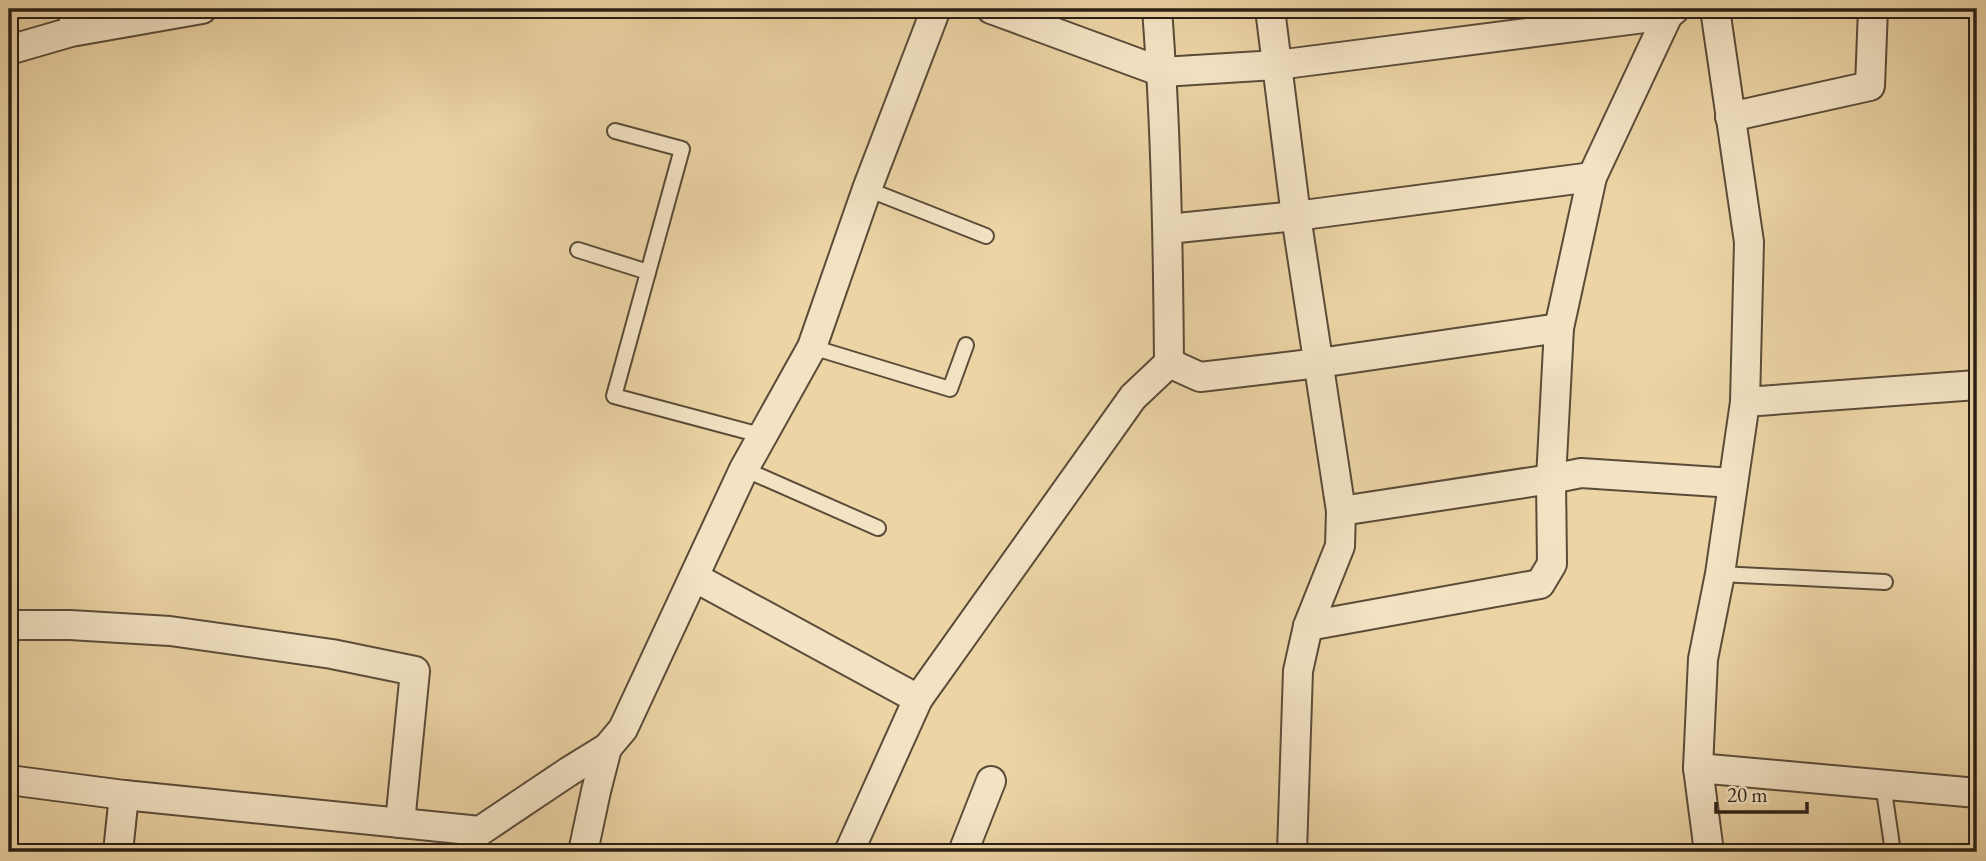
<svg xmlns="http://www.w3.org/2000/svg" width="1986" height="861" font-family="'EB Garamond',serif">
	<style>
		.lines { fill: none; stroke-linecap: round; stroke-linejoin: round }
		.lane-casing { stroke: #5a4c39; stroke-width: 18 }
		.street-casing { stroke: #5a4c39; stroke-width: 32 }
		.lane { stroke: #f3e3c4; stroke-width: 14 }
		.street { stroke: #f3e3c4; stroke-width: 28 }
	</style>
	<rect width="100%" height="100%" fill="#ecd4a5"/>
	<filter id="stains"><feTurbulence type="fractalNoise" baseFrequency=".00286" numOctaves="4"/><feColorMatrix values="0 0 0 0 .2 0 0 0 0 .09 0 0 0 0 .02 0 0 0 .5 -.17"/></filter>
	<radialGradient id="worn" r=".72"><stop offset=".6" stop-color="#630" stop-opacity="0"/><stop offset="1" stop-color="#630" stop-opacity=".3"/></radialGradient>
	<g class="lines">
		<defs>
			<g id="lane">
				<polyline points="64,9 71,32"/>
				<polyline points="615,131 682,149 614,396 764,436"/>
				<polyline points="867,189 986,236"/>
				<polyline points="578,250 648,272"/>
				<polyline points="812,347 950,389 966,345"/>
				<polyline points="744,469 878,528"/>
				<polyline points="1720,574 1885,582"/>
				<polyline points="1883,784 1893,852"/>
			</g>
			<g id="street">
				<polyline points="991,9 1162,72 1277,65 1668,15"/>
				<polyline points="1270,9 1296,216 1341,511 1340,546 1308,626 1298,671 1292,852"/>
				<polyline points="9,50 71,32 202,9"/>
				<polyline points="1730,117 1870,86 1873,9"/>
				<polyline points="1168,229 1296,216 1592,177"/>
				<polyline points="1169,363 1200,377 1319,363 1559,328"/>
				<polyline points="1745,402 1977,385"/>
				<polyline points="1341,511 1551,479 1581,473 1733,483"/>
				<polyline points="694,577 918,699"/>
				<polyline points="9,625 70,625 170,631 332,654 415,671 400,823"/>
				<polyline points="1308,626 1540,584 1552,564 1551,479 1559,328 1592,177 1668,15 1675,9"/>
				<polyline points="1698,768 1977,793"/>
				<polyline points="9,780 124,795 480,831 568,772 607,748 623,729 744,469 812,347 867,189 936,9"/>
				<polyline points="118,852 124,795"/>
				<polyline points="583,852 596,791 607,748"/>
				<path d="M 849,852 L 918,699 L 1133,397 L 1169,363 C 1168,245 1166,127 1157,9"/>
				<polyline points="963,852 991,781"/>
				<polyline points="1709,852 1698,768 1703,659 1720,574 1745,402 1749,242 1715,9"/>
			</g>
		</defs>
		<!-- lane casing -->
		<use href="#lane" class="lane-casing"/>
		<!-- street casing -->
		<use href="#street" class="street-casing"/>
		<!-- lane -->
		<use href="#lane" class="lane"/>
		<!-- street -->
		<use href="#street" class="street"/>
	</g>
	<!-- margin -->
	<rect width="1986" height="861" fill="none" stroke="#ecd4a5" stroke-width="35"/>
	<rect x="10" y="10" width="1965" height="840" fill="none" stroke="#291f15" stroke-width="3.5"/>
	<rect x="18" y="18" width="1951" height="826" fill="none" stroke="#291f15" stroke-width="2"/>
	<!-- scale -->
	<path d="M1716 802v10h91v-10" fill="none" stroke="#291f15" stroke-width="3.5"/>
	<text x="1727" y="802" font-size="21" fill="#291f15" stroke="#f3e3c4" stroke-width="5" paint-order="stroke">20 m</text>
	<rect width="100%" height="100%" filter="url(#stains)"/>
	<rect width="100%" height="100%" fill="url(#worn)"/>
</svg>
